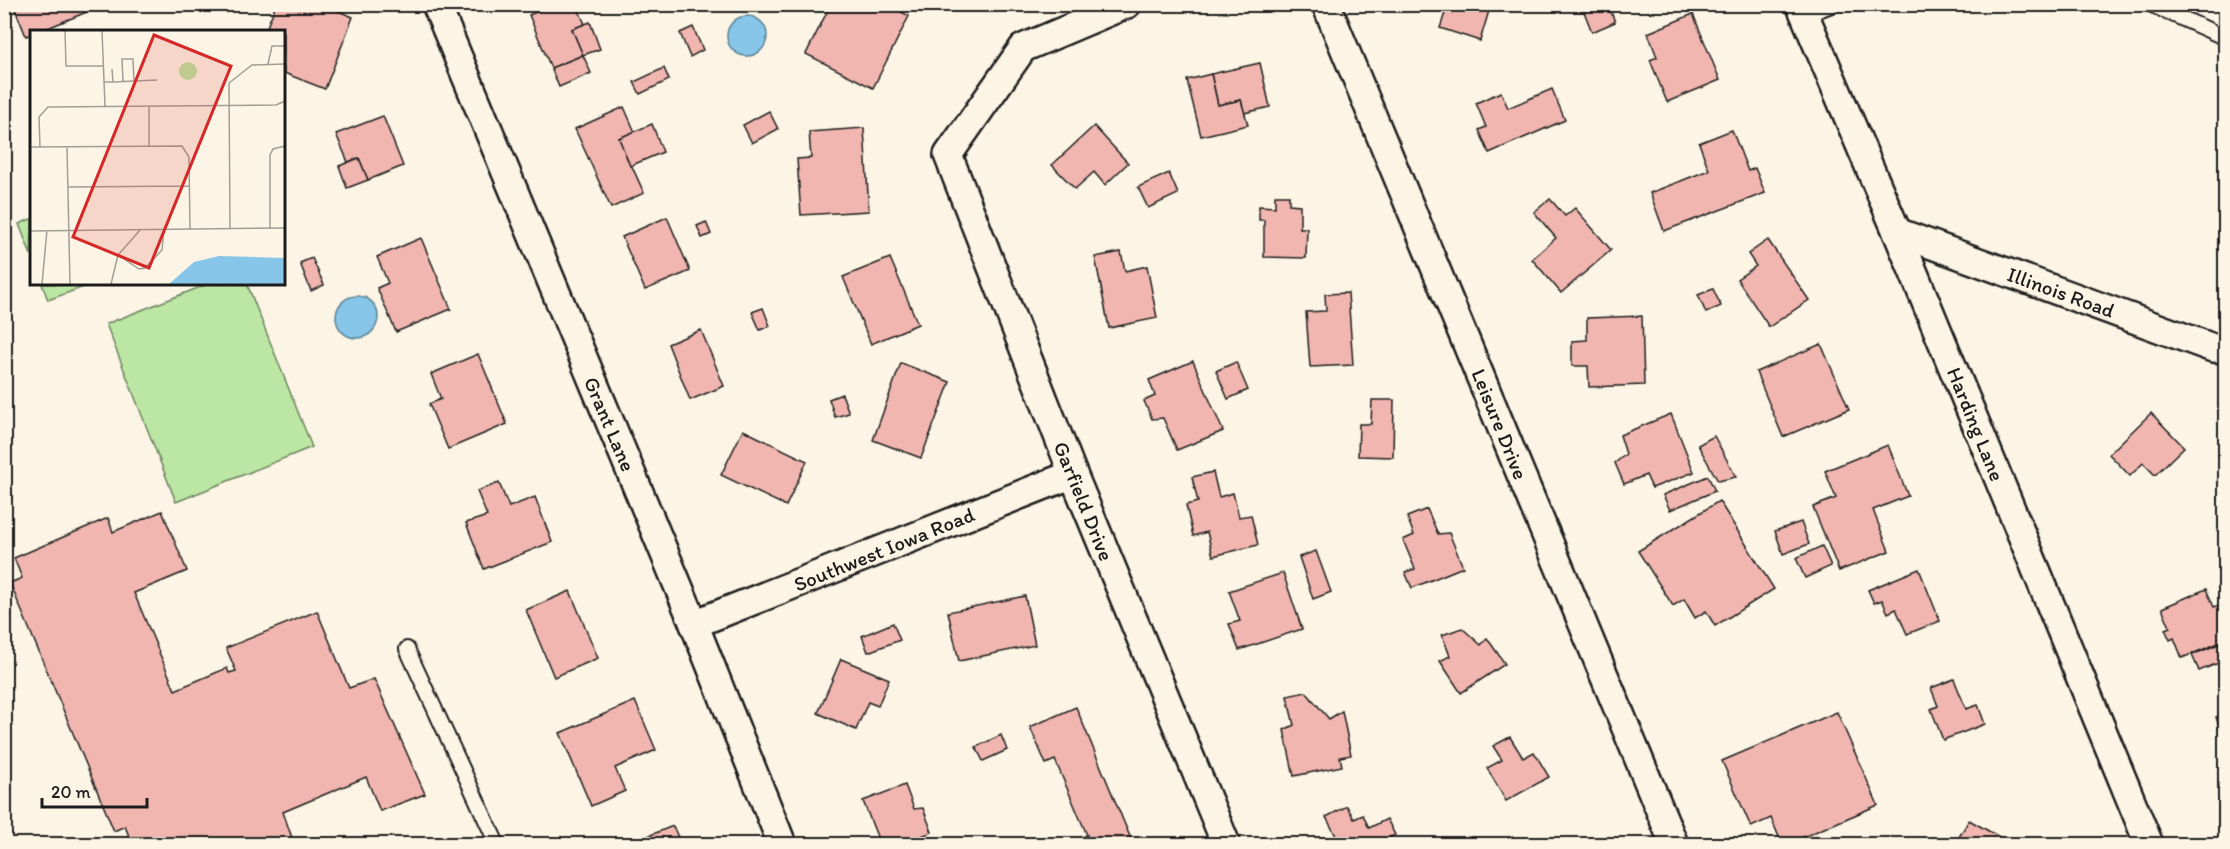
<svg xmlns="http://www.w3.org/2000/svg" width="2230" height="849" font-family="Itim,sans-serif">
	<style>
		.green { fill: #bce6a3; stroke: #6c8160; stroke-width: 1.5 }
		.water { fill: #87c6e8; stroke: #5c8296; stroke-width: 1.5 }
		.building { fill: #f1b6b0; stroke: #1c1c1c; stroke-width: 1.5 }
		.lines { fill: none; stroke-linecap: round; stroke-linejoin: round }
		.lane-casing { stroke: #1c1c1c; stroke-width: 18 }
		.street-casing { stroke: #1c1c1c; stroke-width: 32 }
		.lane { stroke: #fcf5e5; stroke-width: 14 }
		.street { stroke: #fcf5e5; stroke-width: 27 }
		.labels { text-anchor: middle; dominant-baseline: central; stroke-width: 5; stroke-linejoin: round; paint-order: stroke }
		.street-label { font-size: 21px; fill: #1c1c1c; stroke: #fcf5e5 }
		.inset-road { fill: none; stroke: #a29e95; stroke-width: 1.5 }
		.view { fill: #d62828; fill-opacity: 0.15; stroke: #d62828; stroke-width: 3 }
		.inset-edge { fill: none; stroke: #1c1c1c; stroke-width: 3 }
	</style>
	<rect width="100%" height="100%" fill="#fcf5e5"/>
	<filter id="ink" filterUnits="userSpaceOnUse"><feTurbulence type="fractalNoise" baseFrequency=".0167" numOctaves="2"/><feDisplacementMap in="SourceGraphic" scale="12" xChannelSelector="R" yChannelSelector="G"/><feConvolveMatrix kernelMatrix="1 2 1 2 8 2 1 2 1" color-interpolation-filters="sRGB"/></filter>
	<g filter="url(#ink)">
		<!-- green -->
		<g class="green">
			<polygon points="31,219 32,219 31,255 19,224"/>
			<polygon points="42,284 92,284 48,300"/>
			<polygon points="208,284 247,284 312,447 176,502 106,324"/>
		</g>
		<!-- water -->
		<g class="water">
			<circle cx="747" cy="36" r="20"/>
			<circle cx="357" cy="317" r="21"/>
		</g>
		<!-- building -->
		<g class="building">
			<polygon points="13,4 86,4 89,11 38,32 32,32 32,34 26,36"/>
			<polygon points="276,4 321,4 353,17 325,89 284,73 284,32 265,32"/>
			<polygon points="556,4 576,4 585,24 572,29 583,55 551,68 529,15"/>
			<polygon points="831,4 887,4 909,16 873,88 806,54"/>
			<polygon points="1431,4 1491,4 1480,41 1440,28 1446,10"/>
			<polygon points="1581,4 1608,4 1615,22 1592,32"/>
			<polygon points="1693,14 1720,80 1667,102 1650,60 1657,57 1648,33"/>
			<polygon points="590,22 600,49 583,55 572,29"/>
			<polygon points="693,27 703,50 690,57 680,33"/>
			<polygon points="583,55 591,73 559,87 551,68"/>
			<polygon points="1260,63 1270,107 1244,113 1241,100 1218,105 1211,74"/>
			<polygon points="664,68 669,80 640,94 634,82"/>
			<polygon points="1211,74 1218,105 1241,100 1248,125 1201,136 1187,80"/>
			<polygon points="1552,89 1565,120 1489,153 1479,130 1486,127 1476,103 1501,92 1508,108"/>
			<polygon points="624,107 635,132 619,138 644,193 611,208 575,129"/>
			<polygon points="769,111 778,129 752,143 743,125"/>
			<polygon points="383,116 403,166 368,180 359,158 348,162 336,134"/>
			<polygon points="652,124 663,152 630,166 619,138"/>
			<polygon points="1094,126 1128,163 1105,185 1094,172 1075,189 1052,165"/>
			<polygon points="864,128 869,211 801,215 797,159 811,158 809,132"/>
			<polygon points="1732,130 1748,171 1755,168 1765,193 1664,231 1650,193 1709,170 1699,143"/>
			<polygon points="359,158 368,180 347,188 339,166"/>
			<polygon points="1169,173 1178,194 1148,208 1138,187"/>
			<polygon points="1275,195 1289,195 1289,204 1300,205 1300,228 1307,228 1306,258 1264,257 1264,220 1259,220 1259,206 1275,207"/>
			<polygon points="1550,199 1565,216 1575,208 1611,250 1561,293 1532,259 1556,238 1534,212"/>
			<polygon points="667,217 690,271 645,290 622,237"/>
			<polygon points="706,222 711,234 702,238 697,226"/>
			<polygon points="421,238 451,309 396,332 377,288 388,283 377,257"/>
			<polygon points="1768,240 1809,300 1769,327 1737,279 1756,266 1748,254"/>
			<polygon points="1121,252 1125,271 1147,266 1157,318 1109,328 1095,257"/>
			<polygon points="312,258 324,285 311,291 300,263"/>
			<polygon points="890,258 918,324 871,344 843,277"/>
			<polygon points="1713,289 1721,306 1706,313 1698,295"/>
			<polygon points="1348,293 1353,365 1310,367 1306,312 1326,311 1325,294"/>
			<polygon points="763,308 770,326 760,330 752,312"/>
			<polygon points="1642,316 1644,385 1589,387 1588,366 1572,366 1572,341 1587,340 1587,318"/>
			<polygon points="701,330 724,386 690,400 668,344"/>
			<polygon points="1821,344 1849,409 1783,437 1756,372"/>
			<polygon points="478,354 507,424 448,449 429,404 441,399 431,374"/>
			<polygon points="1193,361 1223,431 1177,450 1163,418 1152,419 1144,401 1155,396 1149,380"/>
			<polygon points="1236,362 1248,390 1228,399 1216,371"/>
			<polygon points="901,363 950,382 921,458 873,440"/>
			<polygon points="842,394 849,413 835,417 829,399"/>
			<polygon points="1372,400 1394,400 1393,457 1358,456 1359,424 1371,424"/>
			<polygon points="2151,413 2184,447 2155,475 2143,463 2130,476 2109,454"/>
			<polygon points="1671,414 1694,472 1652,488 1646,475 1624,484 1615,463 1626,454 1620,435"/>
			<polygon points="743,430 807,461 786,506 721,475"/>
			<polygon points="1714,436 1736,477 1718,481 1698,445"/>
			<polygon points="1888,445 1908,496 1873,510 1889,551 1839,571 1813,507 1836,498 1825,471"/>
			<polygon points="1213,472 1219,497 1233,493 1239,517 1251,515 1258,545 1213,556 1207,532 1193,536 1186,505 1198,502 1192,477"/>
			<polygon points="1708,476 1715,491 1670,510 1663,495"/>
			<polygon points="499,483 509,507 535,497 552,542 484,569 466,523 487,516 477,491"/>
			<polygon points="1719,501 1774,589 1715,626 1706,611 1695,618 1684,599 1673,606 1638,551"/>
			<polygon points="1427,509 1438,534 1449,533 1463,567 1412,588 1405,572 1415,569 1403,540 1414,535 1407,517"/>
			<polygon points="162,511 187,571 134,593 175,690 227,668 229,673 236,671 226,648 317,611 349,688 374,679 425,794 380,811 366,777 283,812 292,838 277,844 149,844 147,841 132,844 125,826 114,831 10,583 22,578 14,558 108,518 113,532"/>
			<polygon points="1801,522 1809,544 1783,554 1775,531"/>
			<polygon points="1822,546 1831,566 1805,578 1796,558"/>
			<polygon points="1316,551 1331,592 1313,599 1299,557"/>
			<polygon points="1919,569 1940,621 1907,634 1896,609 1888,613 1882,600 1874,603 1868,590"/>
			<polygon points="1283,573 1302,629 1239,650 1229,624 1240,621 1229,591"/>
			<polygon points="2206,589 2214,607 2226,602 2226,640 2182,658 2174,638 2170,640 2165,629 2170,627 2162,608"/>
			<polygon points="570,591 598,658 554,677 526,610"/>
			<polygon points="1025,596 1035,645 959,661 948,612"/>
			<polygon points="893,623 900,640 868,652 862,636"/>
			<polygon points="1462,628 1481,645 1487,638 1505,664 1461,693 1440,661 1450,656 1442,635"/>
			<polygon points="2226,641 2226,660 2199,671 2192,655"/>
			<polygon points="841,659 889,679 878,706 868,702 856,730 818,713"/>
			<polygon points="1954,679 1966,709 1978,705 1985,724 1943,740 1931,709 1938,706 1931,688"/>
			<polygon points="1306,692 1329,719 1342,711 1351,755 1340,757 1342,766 1294,776 1284,730 1294,725 1287,696"/>
			<polygon points="635,701 656,750 615,768 625,791 591,806 560,733"/>
			<polygon points="1076,707 1133,844 1080,844 1078,839 1087,835 1055,760 1046,764 1030,727"/>
			<polygon points="1837,712 1878,805 1787,844 1782,844 1771,818 1751,827 1722,761"/>
			<polygon points="2226,714 2226,731 2221,732 2216,717"/>
			<polygon points="1001,735 1007,750 983,761 976,747"/>
			<polygon points="1510,737 1523,758 1534,752 1549,777 1506,801 1487,768 1502,760 1493,746"/>
			<polygon points="905,785 914,809 923,808 932,832 901,844 880,844 863,801"/>
			<polygon points="1347,806 1354,819 1363,815 1369,828 1387,819 1395,835 1376,844 1322,844 1336,836 1326,817"/>
			<polygon points="1969,820 2012,844 1955,844"/>
			<polygon points="673,826 681,844 628,844"/>
			<polygon points="4,831 10,844 4,844"/>
		</g>
		<g class="lines">
			<defs>
				<g id="lane">
					<polyline points="2150,4 2226,38"/>
					<polyline points="1805,15 1834,4"/>
					<polyline points="407,649 497,844"/>
				</g>
				<g id="street">
					<polyline points="436,4 694,624 782,844"/>
					<polyline points="1127,4 1023,48 948,155 1073,474 1226,844"/>
					<polyline points="1326,4 1674,844"/>
					<polyline points="1800,4 1897,232 2149,844"/>
					<polyline points="1897,232 2213,348 2226,349"/>
					<polyline points="694,624 1073,474"/>
				</g>
			</defs>
			<!-- lane casing -->
			<use href="#lane" class="lane-casing"/>
			<!-- street casing -->
			<use href="#street" class="street-casing"/>
			<!-- lane -->
			<use href="#lane" class="lane"/>
			<!-- street -->
			<use href="#street" class="street"/>
		</g>
	</g>
	<g class="labels">
		<!-- street labels -->
		<g class="street-label">
			<text transform="translate(2061 292) rotate(20)">Illinois Road</text>
			<text transform="translate(610 424) rotate(67)">Grant Lane</text>
			<text transform="translate(1500 424) rotate(68)">Leisure Drive</text>
			<text transform="translate(1976 424) rotate(68)">Harding Lane</text>
			<text transform="translate(1084 501) rotate(68)">Garfield Drive</text>
			<text transform="translate(884 549) rotate(-22)">Southwest Iowa Road</text>
		</g>
	</g>
	<!-- overview -->
	<g transform="translate(30 30)">
		<rect width="255" height="255" fill="#fcf5e5"/>
		<path d="M149 41a9 9 0 1 1 18 0a9 9 0 1 1-18 0Z" fill="#bce6a3"/>
		<path d="M 189,226 L 255,228 L 255,254 L 139,254 L 164,232 Z" fill="#87c6e8"/>
		<path class="inset-road" d="M 35,1 L 36,36 L 73,36M 72,1 L 75,76M 238,34 L 242,16 L 255,16M 93,51 L 92,29 L 103,29 L 104,51M 74,52 L 83,52 L 82,39M 83,52 L 127,50M 119,116 L 119,76M 0,117 L 152,116 L 159,127 L 160,199M 10,117 L 9,87 L 18,77 L 246,75 L 255,71M 37,117 L 40,254M 38,157 L 160,156M 240,198 L 240,125 L 243,119 L 255,116M 200,199 L 199,53 L 222,35 L 255,34M 0,201 L 255,198M 88,225 L 109,239 L 115,238 L 132,220 L 134,199M 12,254 L 17,200M 81,254 L 88,225 L 111,199"/>
		<path class="view" d="M 124,5 L 201,36 L 119,238 L 43,207 Z"/>
		<rect width="255" height="255" class="inset-edge"/>
	</g>
	<!-- margin -->
	<rect width="2230" height="849" fill="none" stroke="#fcf5e5" stroke-width="24"/>
	<rect x="12" y="12" width="2206" height="825" fill="none" stroke="#1c1c1c" stroke-width="2" filter="url(#ink)"/>
	<!-- scale -->
	<path d="M42 798v9h105v-9" fill="none" stroke="#1c1c1c" stroke-width="3"/>
	<text x="51" y="798" font-size="18" fill="#1c1c1c" stroke="#fcf5e5" stroke-width="4.5" paint-order="stroke">20 m</text>
</svg>
